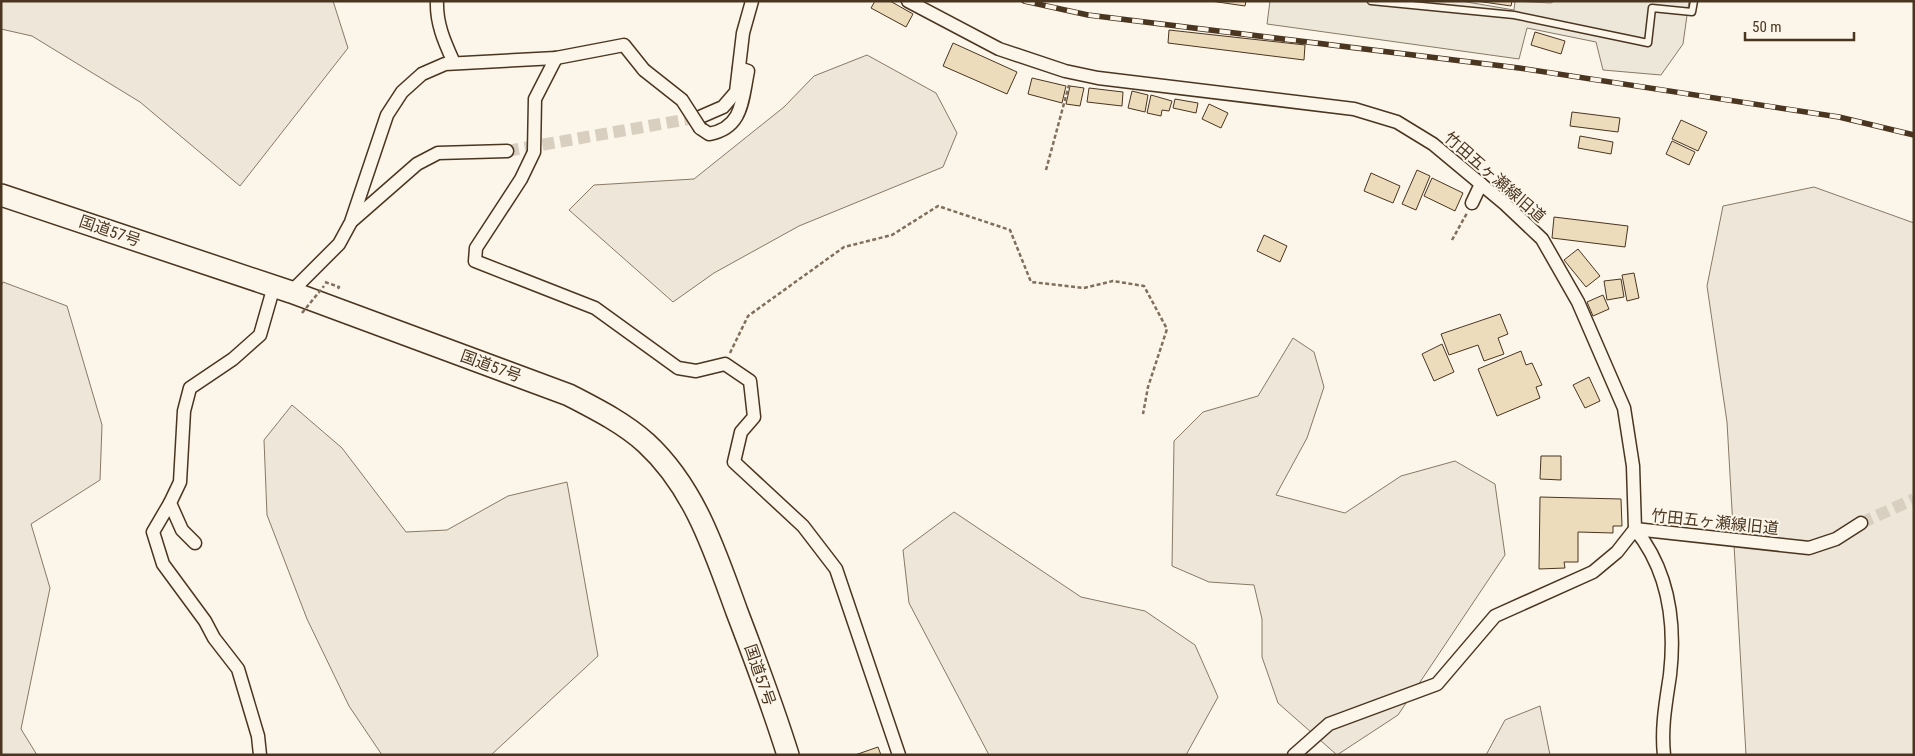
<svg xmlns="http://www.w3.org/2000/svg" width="1915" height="756" font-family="'Roboto Condensed','Noto Sans JP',sans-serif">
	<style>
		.green { fill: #ede6d9; stroke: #887966 }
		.parking { fill: #ede7d9; stroke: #887966 }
		.building { fill: #ecdcbc; stroke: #4a3520 }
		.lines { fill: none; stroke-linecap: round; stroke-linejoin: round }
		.minor-tunnel { stroke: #d8cfc1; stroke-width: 12; stroke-dasharray: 12 6; stroke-linecap: butt }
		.service-casing { stroke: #4a3520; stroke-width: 9 }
		.minor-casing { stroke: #4a3520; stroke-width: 15 }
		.trunk-casing { stroke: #4a3520; stroke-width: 24 }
		.path { stroke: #7f6f5c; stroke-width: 2.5; stroke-dasharray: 4 2.5; stroke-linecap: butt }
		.service { stroke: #fbf6e9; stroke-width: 6 }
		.minor { stroke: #fbf6e9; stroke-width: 12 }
		.trunk { stroke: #fbf6e9; stroke-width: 21 }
		.rail-casing { stroke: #4a3520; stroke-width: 5.5 }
		.rail { stroke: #fbf6e9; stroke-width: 4; stroke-dasharray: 11; stroke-linecap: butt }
		.minor-bridge-casing { stroke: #4a3520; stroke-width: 15; stroke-linecap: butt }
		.path-bridge { stroke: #7f6f5c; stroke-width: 2.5; stroke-dasharray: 4 2.5; stroke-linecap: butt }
		.minor-bridge { stroke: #fbf6e9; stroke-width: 12 }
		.labels { text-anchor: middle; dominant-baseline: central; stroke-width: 4; stroke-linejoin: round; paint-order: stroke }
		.street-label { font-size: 16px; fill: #4a3520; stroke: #fbf6e9 }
	</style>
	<rect width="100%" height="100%" fill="#fbf6e9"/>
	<!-- green -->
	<g class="green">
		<polygon points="1,1 333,1 348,48 240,186 140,102 32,36 1,29"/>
		<polygon points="867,55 936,93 957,133 943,167 799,226 714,273 673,302 569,210 594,185 694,179 784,107 814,76"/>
		<polygon points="1814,187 1914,223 1914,755 1746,755 1727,422 1707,286 1723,206"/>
		<polygon points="3,282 67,306 102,425 100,480 31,524 50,588 21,729 37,755 1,755 1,286"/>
		<polygon points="1293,338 1314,352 1324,387 1307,438 1276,495 1345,513 1401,476 1455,461 1495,484 1505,555 1398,715 1337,755 1278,703 1262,657 1262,619 1254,585 1209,582 1172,566 1174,441 1203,412 1258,396"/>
		<polygon points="292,405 342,448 406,532 447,530 508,496 567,482 598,656 491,755 382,755 349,706 307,619 267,515 264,440"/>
		<polygon points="954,512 1081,597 1145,611 1195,645 1218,697 1186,755 989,755 909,603 903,550"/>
		<polygon points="1540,706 1550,755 1486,755 1505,720"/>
	</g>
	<!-- parking -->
	<polygon class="parking" points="1270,1 1461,1 1514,10 1515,1 1551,3 1554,1 1689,1 1683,44 1661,75 1603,70 1596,42 1527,28 1519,59 1267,24"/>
	<!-- building -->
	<g class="building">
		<polygon points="875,1 890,1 913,14 906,27 871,8"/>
		<polygon points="1211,1 1246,1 1245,6"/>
		<polygon points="1476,1 1512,1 1511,6"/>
		<polygon points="1169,30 1305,45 1304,60 1168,43"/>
		<polygon points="1535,32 1565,41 1561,54 1531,45"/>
		<polygon points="953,43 1017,72 1007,94 943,66"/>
		<polygon points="1032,78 1066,86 1062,103 1028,94"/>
		<polygon points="1070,86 1084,88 1080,106 1066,104"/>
		<polygon points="1089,88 1123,92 1122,106 1087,102"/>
		<polygon points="1132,91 1148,95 1145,112 1128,108"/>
		<polygon points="1151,95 1172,101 1169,111 1162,110 1161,116 1147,113"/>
		<polygon points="1175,99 1198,103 1196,113 1173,108"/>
		<polygon points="1209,104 1228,113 1221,128 1202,119"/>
		<polygon points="1572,112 1620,118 1618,132 1570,126"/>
		<polygon points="1681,120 1707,132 1698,151 1672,139"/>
		<polygon points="1580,136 1613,142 1611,154 1578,148"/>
		<polygon points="1672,141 1695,152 1689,165 1666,154"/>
		<polygon points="1417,170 1430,176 1416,210 1402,204"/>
		<polygon points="1371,173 1400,186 1393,203 1364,191"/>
		<polygon points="1432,178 1463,193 1455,211 1424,196"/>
		<polygon points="1554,217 1628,226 1625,247 1552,238"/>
		<polygon points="1264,235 1287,246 1280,262 1257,251"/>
		<polygon points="1578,249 1600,276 1586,287 1564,260"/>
		<polygon points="1634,273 1639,298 1627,301 1622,275"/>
		<polygon points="1621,279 1624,297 1607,300 1604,281"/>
		<polygon points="1603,295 1609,309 1593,316 1587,302"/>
		<polygon points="1500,314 1508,334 1498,338 1504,354 1484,361 1478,345 1449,355 1441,334"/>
		<polygon points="1442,344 1454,372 1434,381 1422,354"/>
		<polygon points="1521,351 1526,365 1532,363 1542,385 1536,387 1540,398 1497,416 1478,369"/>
		<polygon points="1589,377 1600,401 1585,408 1573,385"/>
		<polygon points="1541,456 1561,456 1561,480 1540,479"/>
		<polygon points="1540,497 1621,499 1622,526 1613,526 1613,533 1578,532 1578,562 1564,562 1565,568 1539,569"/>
		<polygon points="878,747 881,755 855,755"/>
	</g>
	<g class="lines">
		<!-- minor-tunnel -->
		<g class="minor-tunnel">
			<polyline points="507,151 700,117"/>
			<polyline points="1861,523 1914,499"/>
		</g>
		<defs>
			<polyline id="service" points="1371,1 1514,15 1648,43 1652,8 1692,12 1694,1"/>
			<g id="minor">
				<path d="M 437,1 C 436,24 445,43 454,63"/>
				<polyline points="908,1 999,49 1065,71 1098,78 1354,109 1397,122 1433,144 1505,204 1542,239 1578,302 1624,408 1633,466 1635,529"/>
				<polyline points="556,58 535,99 534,152 521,179 476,248 475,261 595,308 678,368 696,371 725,364 750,381 754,417 741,432 734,462 803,526 836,569 899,755"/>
				<polyline points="700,117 723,107 736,92 743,33 752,1"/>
				<path d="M 700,128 L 709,134 C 743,128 742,100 748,71 L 739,68"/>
				<polyline points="1472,203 1481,184"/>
				<polyline points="353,220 417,164 438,153 507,151"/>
				<polyline points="291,292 339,244 351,222 387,115 402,92 422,74 445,64 556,58 624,45 644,70"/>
				<polyline points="170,503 153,532 163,564 205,621 214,638 238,669 258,736 260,755"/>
				<path d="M 1635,529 C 1669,571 1676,622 1670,675 C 1666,702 1661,727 1664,755"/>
				<polyline points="1635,529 1809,548 1836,539 1861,523"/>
				<polyline points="195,543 182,530 170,503 180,482 184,411 190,388 233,359 260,335 274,286"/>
				<polyline points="1294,755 1329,724 1437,684 1495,616 1593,572 1617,552 1635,529"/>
			</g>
			<path id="trunk" d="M 1,195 L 291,292 L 569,395 C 596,409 624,423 646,443 C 695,488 715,552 737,612 C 755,659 773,707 788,755"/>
		</defs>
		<!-- service casing -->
		<use href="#service" class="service-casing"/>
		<!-- minor casing -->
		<use href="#minor" class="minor-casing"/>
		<!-- trunk casing -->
		<use href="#trunk" class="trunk-casing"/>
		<!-- path -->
		<g class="path">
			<polyline points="1046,170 1069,85"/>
			<polyline points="1452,240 1467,213"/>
			<polyline points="325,282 339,287 337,290"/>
			<polyline points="730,353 748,316 844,247 892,235 938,206 1010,230 1031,282 1084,288 1113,281 1144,286 1167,329 1148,387 1143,414"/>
		</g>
		<!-- service -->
		<use href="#service" class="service"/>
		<!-- minor -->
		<use href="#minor" class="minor"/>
		<!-- trunk -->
		<use href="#trunk" class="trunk"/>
		<defs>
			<polyline id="rail" points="1024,1 1088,15 1519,68 1839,117 1914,135"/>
		</defs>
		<!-- rail casing -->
		<use href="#rail" class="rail-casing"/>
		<!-- rail -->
		<use href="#rail" class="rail"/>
		<defs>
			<polyline id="minor-bridge" points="644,70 682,100 700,128"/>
		</defs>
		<!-- minor-bridge casing -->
		<use href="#minor-bridge" class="minor-bridge-casing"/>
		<!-- path-bridge -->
		<polyline class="path-bridge" points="302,313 324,286"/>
		<!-- minor-bridge -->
		<use href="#minor-bridge" class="minor-bridge"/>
	</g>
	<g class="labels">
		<!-- street labels -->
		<g class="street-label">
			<text transform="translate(1495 177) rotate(41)">竹田五ヶ瀬線旧道</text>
			<text transform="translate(110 231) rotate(19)">国道57号</text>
			<text transform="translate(491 366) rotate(20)">国道57号</text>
			<text transform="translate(1715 522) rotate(6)">竹田五ヶ瀬線旧道</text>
			<text transform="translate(760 675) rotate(71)">国道57号</text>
		</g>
	</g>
	<!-- border -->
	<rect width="1915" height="756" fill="none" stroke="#4a3520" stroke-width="5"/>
	<!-- scale -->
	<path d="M1745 32v8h109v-8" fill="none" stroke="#4a3520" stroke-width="2.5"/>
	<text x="1752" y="32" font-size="15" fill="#4a3520" stroke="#fbf6e9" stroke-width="4" paint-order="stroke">50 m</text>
</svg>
